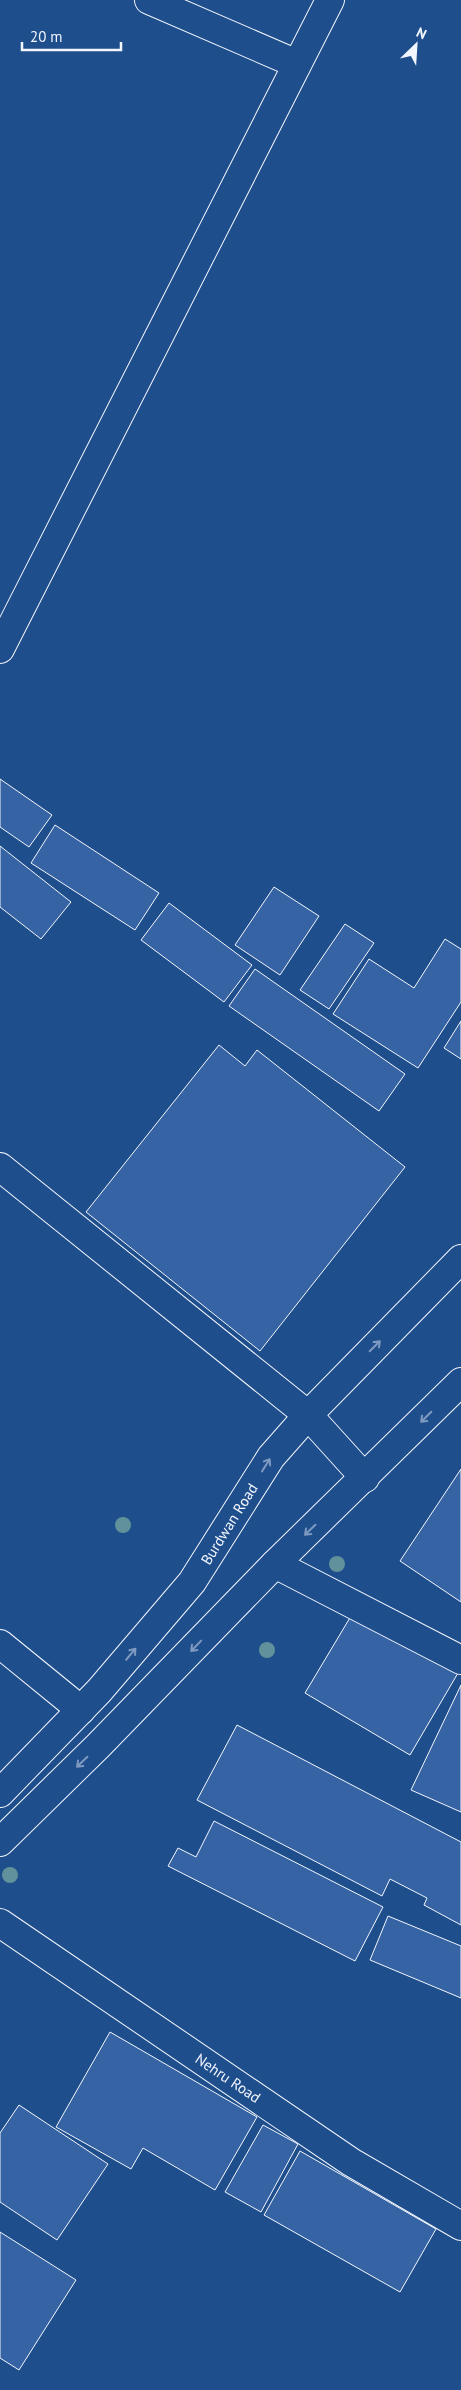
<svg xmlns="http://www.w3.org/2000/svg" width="461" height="2390" font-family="'PT Sans',sans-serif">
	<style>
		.building { fill: #3563a3; stroke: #f2f6ff }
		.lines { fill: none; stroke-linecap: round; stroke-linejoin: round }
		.minor-casing { stroke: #f2f6ff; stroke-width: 30 }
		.primary-casing { stroke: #f2f6ff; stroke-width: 30 }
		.minor { stroke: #1f4e8c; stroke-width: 28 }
		.primary { stroke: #1f4e8c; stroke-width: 28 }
		.tree { fill: #61919a }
		.oneway { stroke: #7e9ac0 }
		.labels { text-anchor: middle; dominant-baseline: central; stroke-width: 4; stroke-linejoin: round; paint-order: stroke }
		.street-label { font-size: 15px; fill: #f2f6ff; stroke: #1f4e8c }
	</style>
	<rect width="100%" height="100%" fill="#1f4e8c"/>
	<!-- building -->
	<g class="building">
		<polygon points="0,779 52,815 29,847 0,827"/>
		<polygon points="55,825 159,893 135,930 31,863"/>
		<polygon points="0,846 71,902 41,939 0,907"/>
		<polygon points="274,887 319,916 280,975 235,945"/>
		<polygon points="169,903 252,965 224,1002 141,940"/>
		<polygon points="345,924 374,943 329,1009 300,990"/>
		<polygon points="445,939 461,949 461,1002 418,1068 333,1014 369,959 414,988"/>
		<polygon points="255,969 405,1074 379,1111 229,1006"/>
		<polygon points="461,1021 461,1059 444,1048"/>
		<polygon points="219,1045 245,1066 257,1050 405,1167 260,1351 86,1212"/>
		<polygon points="461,1469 461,1602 400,1561"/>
		<polygon points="354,1611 458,1673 410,1755 305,1693"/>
		<polygon points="461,1685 461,1812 411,1790"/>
		<polygon points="237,1725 461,1842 461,1925 424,1905 427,1898 390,1879 382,1896 197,1800"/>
		<polygon points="214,1821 383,1907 355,1961 168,1866 178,1848 196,1857"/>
		<polygon points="388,1916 461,1946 461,1998 370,1960"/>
		<polygon points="110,2032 257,2117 215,2190 143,2148 131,2169 56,2127"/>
		<polygon points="19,2105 108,2164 57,2240 0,2202 0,2133"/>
		<polygon points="263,2125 298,2144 261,2212 225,2192"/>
		<polygon points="300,2151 436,2229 400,2292 264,2215"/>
		<polygon points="0,2232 76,2280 19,2370 0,2358"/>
	</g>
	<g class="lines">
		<defs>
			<g id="minor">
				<polyline points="149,0 297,64"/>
				<polyline points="0,649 330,0"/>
				<polyline points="0,1167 308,1415 365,1478"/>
				<polyline points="275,1564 461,1660"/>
				<polyline points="0,1644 81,1710"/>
				<polyline points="0,1923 351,2162 461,2226"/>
			</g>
			<g id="primary">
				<polyline points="0,1793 99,1691 192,1582 271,1457 308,1415 461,1259"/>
				<polyline points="0,1842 98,1746 275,1564 461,1382"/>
			</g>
		</defs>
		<!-- minor casing -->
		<use href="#minor" class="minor-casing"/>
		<!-- primary casing -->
		<use href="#primary" class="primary-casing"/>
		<!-- minor -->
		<use href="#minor" class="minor"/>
		<!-- primary -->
		<use href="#primary" class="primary"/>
	</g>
	<!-- trees -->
	<g class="tree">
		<circle cx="123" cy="1525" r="8"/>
		<circle cx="337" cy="1564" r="8"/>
		<circle cx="267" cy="1650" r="8"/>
		<circle cx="10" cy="1875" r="8"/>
	</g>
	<!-- one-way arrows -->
	<defs><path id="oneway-shaft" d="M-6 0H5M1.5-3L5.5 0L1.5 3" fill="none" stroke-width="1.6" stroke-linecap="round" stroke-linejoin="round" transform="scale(1.25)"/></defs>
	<g class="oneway">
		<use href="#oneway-shaft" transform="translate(375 1346) rotate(-45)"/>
		<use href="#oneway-shaft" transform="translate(426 1417) rotate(135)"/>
		<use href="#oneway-shaft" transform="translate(266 1465) rotate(-58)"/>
		<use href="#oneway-shaft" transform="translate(310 1530) rotate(136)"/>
		<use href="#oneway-shaft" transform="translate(196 1646) rotate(134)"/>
		<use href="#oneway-shaft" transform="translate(131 1654) rotate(-50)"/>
		<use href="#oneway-shaft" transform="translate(82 1762) rotate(136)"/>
	</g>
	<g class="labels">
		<!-- street labels -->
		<g class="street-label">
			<text transform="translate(229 1524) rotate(-58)">Burdwan Road</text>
			<text transform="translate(228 2078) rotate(34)">Nehru Road</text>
		</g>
	</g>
	<!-- north arrow -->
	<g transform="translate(416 45) rotate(25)" stroke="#1f4e8c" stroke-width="4" paint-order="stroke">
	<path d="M0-4L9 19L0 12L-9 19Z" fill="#f2f6ff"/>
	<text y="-8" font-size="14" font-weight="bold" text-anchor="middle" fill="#f2f6ff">N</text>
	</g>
	<!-- scale -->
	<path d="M22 42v8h99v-8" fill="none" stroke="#f2f6ff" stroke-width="2.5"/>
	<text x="30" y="42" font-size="15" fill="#f2f6ff" stroke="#1f4e8c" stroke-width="4" paint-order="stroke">20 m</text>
</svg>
